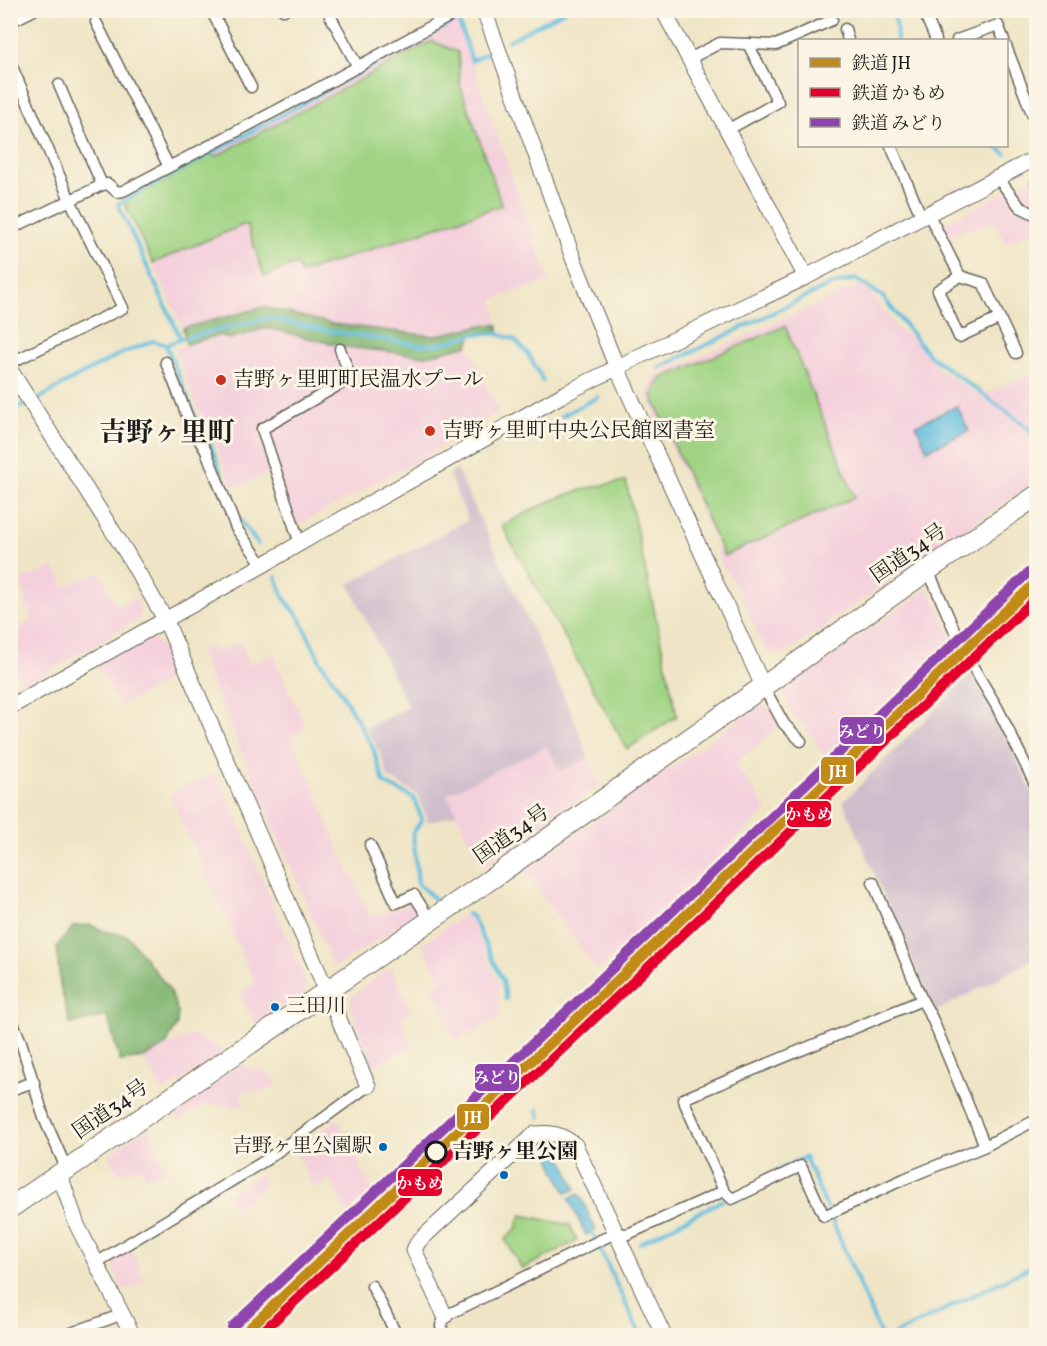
<svg xmlns="http://www.w3.org/2000/svg" width="1047" height="1346" font-family="Vollkorn,'Noto Serif JP',serif">
	<style>
		.built { fill: #f4cfdc }
		.industrial { fill: #d0bdcc }
		.green { fill: #a0d484; stroke: #5e7850; stroke-width: 1.5 }
		.forest { fill: #80b672; stroke: #4e6947; stroke-width: 1.5 }
		.water { fill: #60bedf; stroke: #3e6d7e; stroke-width: 1.5 }
		.lines { fill: none; stroke-linecap: round; stroke-linejoin: round }
		.stream { stroke: #60bedf; stroke-width: 4 }
		.street-casing { stroke: #666258; stroke-width: 13 }
		.secondary-casing { stroke: #666258; stroke-width: 17 }
		.highway-casing { stroke: #666258; stroke-width: 22 }
		.street { stroke: #fff; stroke-width: 10 }
		.secondary { stroke: #fff; stroke-width: 15 }
		.highway { stroke: #fff; stroke-width: 20 }
		.rail-1-casing { stroke: #fcf5e5; stroke-width: 15 }
		.rail-2-casing { stroke: #fcf5e5; stroke-width: 15 }
		.rail-3-casing { stroke: #fcf5e5; stroke-width: 15 }
		.rail-1 { stroke: #c28a19; stroke-width: 10 }
		.rail-2 { stroke: #e4002b; stroke-width: 10 }
		.rail-3 { stroke: #8e44ad; stroke-width: 10 }
		.poi-dot { fill: #c8321e; stroke: #fcf5e5; stroke-width: 2 }
		.bus-dot { fill: #0065bd; stroke: #fcf5e5; stroke-width: 2 }
		.stop-dot { fill: #fcf5e5; stroke: #1c1c1c; stroke-width: 3 }
		.labels { text-anchor: middle; dominant-baseline: central; stroke-width: 6; stroke-linejoin: round; paint-order: stroke }
		.bus-label { font-size: 20px; fill: #1c1c1c; stroke: #fcf5e5; text-anchor: start }
		.poi-label { font-size: 21px; fill: #1c1c1c; stroke: #fcf5e5; text-anchor: start }
		.street-label { font-size: 21px; fill: #1c1c1c; stroke: #fcf5e5 }
		.stop-label { font-size: 21px; font-weight: bold; fill: #1c1c1c; stroke: #fcf5e5; text-anchor: start }
		.district-label { font-size: 27px; font-weight: bold; fill: #1c1c1c; stroke: #fcf5e5 }
		.line-badge { stroke: #fcf5e5; stroke-width: 2 }
		.badge-label { font-size: 16px; text-anchor: middle; font-weight: bold; fill: #fff }
	</style>
	<rect width="100%" height="100%" fill="#fcf5e5"/>
	<filter id="ink" filterUnits="userSpaceOnUse"><feTurbulence type="fractalNoise" baseFrequency=".0167" numOctaves="2"/><feDisplacementMap in="SourceGraphic" scale="12" xChannelSelector="R" yChannelSelector="G"/><feConvolveMatrix kernelMatrix="1 2 1 2 8 2 1 2 1" color-interpolation-filters="sRGB"/></filter>
	<filter id="wash" filterUnits="userSpaceOnUse"><feTurbulence type="fractalNoise" baseFrequency=".008" numOctaves="4" result="noise"/><feDisplacementMap in="SourceGraphic" scale="24" xChannelSelector="R" yChannelSelector="G"/><feGaussianBlur stdDeviation="1.35" result="paint"/><feColorMatrix in="noise" values="0 0 0 0 0 0 0 0 0 0 0 0 0 0 0 0 0 1.4 0 .05"/><feComposite in="paint" operator="in"/></filter>
	<g filter="url(#wash)">
		<rect width="100%" height="100%" fill="#efe5c6"/>
		<!-- built -->
		<g class="built">
			<polygon points="457,21 549,281 493,299 498,325 483,325 433,336 333,324 264,307 183,328 124,202"/>
			<polygon points="1036,177 1036,231 1005,242 994,221 947,236 940,225"/>
			<polygon points="863,283 898,330 912,337 940,370 981,396 1036,372 1036,481 782,655 765,650 736,585 719,561 718,548 647,394 652,378"/>
			<polygon points="267,328 346,347 426,356 468,345 498,411 431,454 288,530 268,473 236,487 232,487 215,443 202,419 174,349 186,344 220,335 229,339"/>
			<polygon points="55,567 64,587 101,572 117,607 135,598 140,607 139,619 25,685 10,661 11,633 31,621 20,580"/>
			<polygon points="928,589 944,617 956,649 886,712 823,755 813,737 792,715 782,690"/>
			<polygon points="150,635 163,648 176,676 120,706 96,665"/>
			<polygon points="240,642 250,665 273,654 306,728 292,737 339,849 370,917 413,903 418,913 334,968 198,650 210,646 214,653"/>
			<polygon points="760,706 769,707 780,725 735,764 767,810 597,971 524,870"/>
			<polygon points="547,746 560,771 588,758 600,784 484,866 471,845 447,794"/>
			<polygon points="217,773 307,984 306,992 256,1025 239,994 255,983 170,795 185,786"/>
			<polygon points="465,915 470,918 499,985 499,1018 456,1042 432,985 441,979 422,944"/>
			<polygon points="391,967 410,1010 401,1017 412,1047 373,1065 349,1005 353,995"/>
			<polygon points="195,1034 224,1053 163,1092 144,1058 166,1045"/>
			<polygon points="240,1065 271,1074 278,1084 267,1091 241,1091 244,1106 204,1105 180,1121 173,1111"/>
			<polygon points="338,1119 372,1190 347,1214 331,1180 313,1188 296,1150"/>
			<polygon points="149,1126 164,1170 145,1177 141,1167 118,1173 108,1155"/>
			<polygon points="262,1173 265,1188 235,1207 228,1195"/>
			<polygon points="132,1249 145,1282 124,1291 113,1267 114,1262"/>
		</g>
		<!-- industrial -->
		<g class="industrial">
			<polygon points="457,470 574,718 588,758 560,771 547,746 447,794 457,814 428,822 418,795 388,777 382,757 366,728 408,707 349,584 468,520 449,474"/>
			<polygon points="971,674 995,714 1036,801 1036,958 935,1012 843,802"/>
		</g>
		<!-- green -->
		<g class="green">
			<polygon points="432,41 458,52 460,85 502,205 301,273 296,264 264,276 247,225 243,225 153,263 124,202 213,154 215,157"/>
			<polygon points="785,326 855,497 724,556 652,396 660,379"/>
			<path d="M 626,481 L 677,716 L 627,749 L 502,526 C 525,513 549,500 575,492 C 592,486 609,484 626,481 Z"/>
			<polygon points="521,1215 570,1225 577,1241 522,1269 505,1239 516,1230"/>
		</g>
		<!-- forest -->
		<g class="forest">
			<polygon points="264,307 333,324 433,336 483,325 498,325 498,332 472,334 468,345 426,356 346,347 267,328 229,339 220,335 186,344 183,328"/>
			<polygon points="91,925 104,931 127,936 130,939 169,989 178,1012 177,1024 166,1045 144,1058 120,1061 107,1016 70,1024 60,985 57,946 74,926"/>
		</g>
		<!-- water -->
		<g class="water">
			<polygon points="957,406 969,431 927,450 916,425"/>
			<polygon points="559,1151 576,1189 566,1193 549,1156"/>
			<polygon points="579,1194 596,1230 586,1235 569,1199"/>
		</g>
		<g class="lines">
			<!-- stream -->
			<g class="stream">
				<polyline points="890,10 896,21 897,40"/>
				<polyline points="10,14 19,10"/>
				<polyline points="508,41 566,10"/>
				<polyline points="995,146 1006,154"/>
				<polyline points="1034,178 1036,177"/>
				<polyline points="181,339 118,204 458,19 472,61 489,52"/>
				<polyline points="166,345 198,424 211,445 236,515 258,544"/>
				<polyline points="659,368 830,285 856,279 882,296 929,355 1025,425 1036,437"/>
				<polyline points="34,402 69,381 120,354 153,341 166,345 181,339 268,318 329,331 420,345 439,344 475,334 497,334 514,339 528,354 543,381"/>
				<polyline points="10,409 27,405"/>
				<polyline points="561,416 598,397"/>
				<polyline points="276,577 284,598 300,618 320,661 340,690 373,748 384,783 414,798 422,820 413,833 418,884 436,900"/>
				<polyline points="467,914 472,916 503,981 506,999"/>
				<polyline points="538,1110 540,1117"/>
				<polyline points="778,1171 805,1157 827,1208"/>
				<polyline points="831,1218 881,1336"/>
				<polyline points="590,1228 641,1336"/>
				<polyline points="640,1243 723,1200"/>
				<polyline points="892,1336 1036,1264"/>
			</g>
		</g>
	</g>
	<g filter="url(#ink)">
		<g class="lines">
			<defs>
				<g id="street">
					<polyline points="211,10 251,87"/>
					<polyline points="283,10 284,10"/>
					<polyline points="327,10 358,67"/>
					<polyline points="927,19 936,40"/>
					<polyline points="10,22 34,10"/>
					<polyline points="96,22 169,167"/>
					<polyline points="845,29 848,40"/>
					<polyline points="957,40 998,25 1004,40"/>
					<polyline points="1006,46 1036,124"/>
					<polyline points="689,59 720,43 776,45 832,20"/>
					<polyline points="10,62 70,200 123,308 10,363"/>
					<polyline points="59,85 102,185"/>
					<polyline points="727,130 778,102 748,44"/>
					<polyline points="891,146 922,218"/>
					<polyline points="998,178 1020,207 1036,215"/>
					<polyline points="929,215 960,276 983,283 1016,353"/>
					<polyline points="10,229 102,185 108,184 117,192 123,191 306,95 461,10"/>
					<polyline points="960,276 938,290 959,337 1000,318"/>
					<polyline points="166,362 192,428 206,451 236,528 263,565"/>
					<polyline points="300,544 262,429 351,378 340,349"/>
					<polyline points="928,570 964,652 997,707 1036,786"/>
					<polyline points="763,686 784,724 801,741"/>
					<polyline points="370,845 396,903 414,895 430,920"/>
					<polyline points="873,882 922,1000 932,1018 985,1146"/>
					<polyline points="922,1000 683,1099 724,1191 732,1199 801,1166 824,1216 904,1179 985,1146 1036,1120"/>
					<polyline points="10,1016 21,1042 44,1118 67,1170"/>
					<polyline points="10,1090 34,1082"/>
					<polyline points="96,1263 266,1160 368,1086"/>
					<polyline points="372,1286 397,1336"/>
					<polyline points="63,1336 123,1314"/>
					<polyline points="444,1336 441,1326 445,1316 615,1233 628,1234 724,1191"/>
				</g>
				<g id="secondary">
					<polyline points="484,10 573,258 617,368 763,686"/>
					<polyline points="663,10 806,277"/>
					<polyline points="10,370 126,552 165,619 368,1086"/>
					<polyline points="10,707 263,565 319,532 564,394 642,355 806,277 1036,158"/>
					<polyline points="60,1175 77,1225 133,1336"/>
					<path d="M 445,1316 L 414,1250 L 418,1242 L 535,1134 C 553,1132 560,1134 575,1145 L 664,1336"/>
				</g>
				<polyline id="highway" points="10,1208 343,980 494,877 928,570 1036,496"/>
			</defs>
			<!-- street casing -->
			<use href="#street" class="street-casing"/>
			<!-- secondary casing -->
			<use href="#secondary" class="secondary-casing"/>
			<!-- highway casing -->
			<use href="#highway" class="highway-casing"/>
			<!-- street -->
			<use href="#street" class="street"/>
			<!-- secondary -->
			<use href="#secondary" class="secondary"/>
			<!-- highway -->
			<use href="#highway" class="highway"/>
			<defs>
				<polyline id="rail-1" points="241,1336 607,990 1036,582"/>
				<polyline id="rail-2" points="258,1336 615,999 1036,598"/>
				<polyline id="rail-3" points="232,1327 599,981 1028,573"/>
			</defs>
			<!-- rail-1 casing -->
			<use href="#rail-1" class="rail-1-casing"/>
			<!-- rail-2 casing -->
			<use href="#rail-2" class="rail-2-casing"/>
			<!-- rail-3 casing -->
			<use href="#rail-3" class="rail-3-casing"/>
			<!-- rail-1 -->
			<use href="#rail-1" class="rail-1"/>
			<!-- rail-2 -->
			<use href="#rail-2" class="rail-2"/>
			<!-- rail-3 -->
			<use href="#rail-3" class="rail-3"/>
		</g>
	</g>
	<!-- markers -->
	<g class="poi-dot">
		<circle cx="221" cy="380" r="6"/>
		<circle cx="430" cy="431" r="6"/>
	</g>
	<g class="bus-dot">
		<circle cx="275" cy="1007" r="5"/>
		<circle cx="383" cy="1147" r="5"/>
		<circle cx="504" cy="1175" r="5"/>
	</g>
	<circle class="stop-dot" cx="436" cy="1152" r="10"/>
	<g class="labels">
		<!-- bus labels -->
		<g class="bus-label">
			<text x="286" y="1007">三田川</text>
			<text x="372" y="1147" text-anchor="end">吉野ヶ里公園駅</text>
		</g>
		<!-- poi labels -->
		<g class="poi-label">
			<text x="233" y="380">吉野ヶ里町町民温水プール</text>
			<text x="442" y="431">吉野ヶ里町中央公民館図書室</text>
		</g>
		<!-- street labels -->
		<g class="street-label">
			<text transform="translate(909 554) rotate(-35)">国道34号</text>
			<text transform="translate(512 835) rotate(-35)">国道34号</text>
			<text transform="translate(111 1110) rotate(-35)">国道34号</text>
		</g>
		<!-- stop labels -->
		<g class="stop-label">
			<text x="452" y="1152">吉野ヶ里公園</text>
		</g>
		<!-- district labels -->
		<g class="district-label">
			<text x="167" y="434">吉野ヶ里町</text>
		</g>
	</g>
	<g class="line-badge">
		<rect x="839" y="716" width="46" height="29" rx="6" fill="#8e44ad"/>
		<rect x="820" y="756" width="35" height="29" rx="6" fill="#c28a19"/>
		<rect x="786" y="800" width="46" height="28" rx="6" fill="#e4002b"/>
		<rect x="474" y="1063" width="46" height="29" rx="6" fill="#8e44ad"/>
		<rect x="456" y="1103" width="34" height="28" rx="6" fill="#c28a19"/>
		<rect x="397" y="1168" width="46" height="29" rx="6" fill="#e4002b"/>
	</g>
	<g class="badge-label">
		<text x="862" y="737">みどり</text>
		<text x="838" y="777">JH</text>
		<text x="809" y="820">かもめ</text>
		<text x="497" y="1083">みどり</text>
		<text x="473" y="1123">JH</text>
		<text x="420" y="1189">かもめ</text>
	</g>
	<!-- margin -->
	<rect width="1047" height="1346" fill="none" stroke="#fcf5e5" stroke-width="36"/>
	<!-- legend -->
	<rect x="798" y="39" width="210" height="108" fill="#fcf5e5" stroke="#a29e95" stroke-width="1.5"/>
	<rect x="810" y="58" width="30" height="9" fill="#c28a19" stroke="#a29e95" stroke-width="1.5"/>
	<text x="852" y="69" font-size="18" fill="#1c1c1c">鉄道 JH</text>
	<rect x="810" y="88" width="30" height="9" fill="#e4002b" stroke="#a29e95" stroke-width="1.5"/>
	<text x="852" y="99" font-size="18" fill="#1c1c1c">鉄道 かもめ</text>
	<rect x="810" y="118" width="30" height="9" fill="#8e44ad" stroke="#a29e95" stroke-width="1.5"/>
	<text x="852" y="129" font-size="18" fill="#1c1c1c">鉄道 みどり</text>
</svg>
